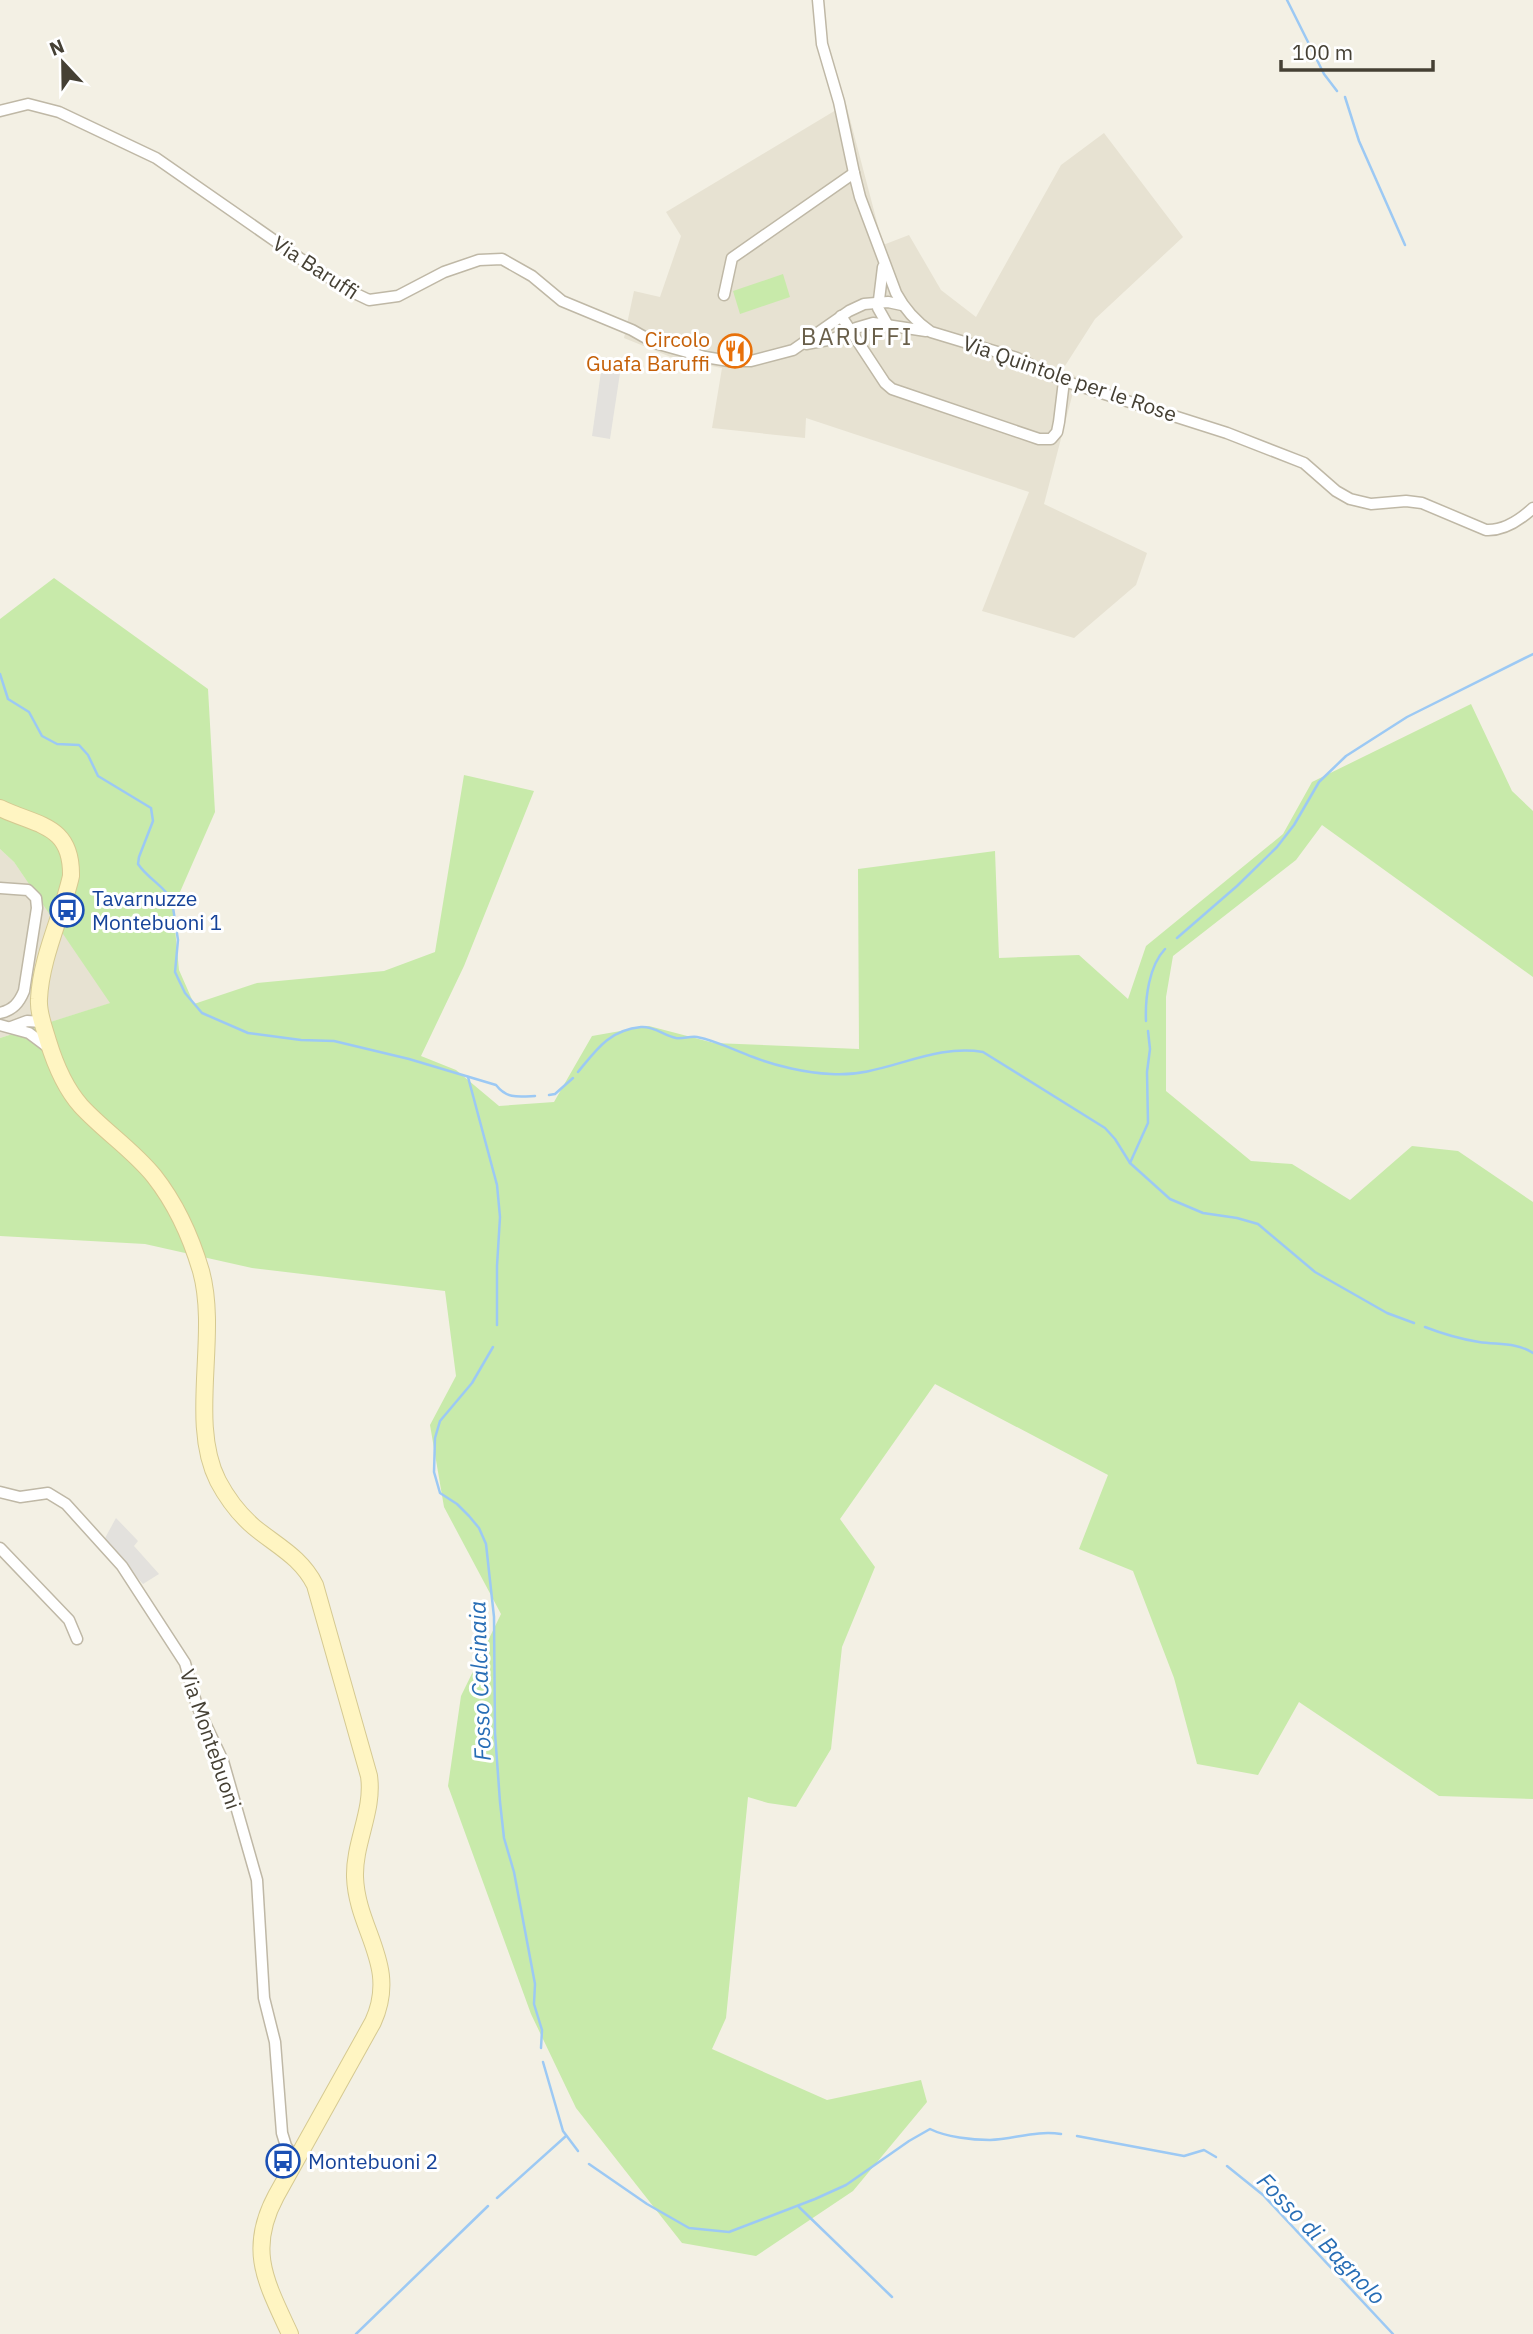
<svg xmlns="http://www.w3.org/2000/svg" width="1533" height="2334" font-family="'IBM Plex Sans',sans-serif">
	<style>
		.residential { fill: #e7e2d2 }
		.green { fill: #c8eaaa }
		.parking { fill: #e3e1dd }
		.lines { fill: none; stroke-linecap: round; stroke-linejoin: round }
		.stream { stroke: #9cc9f4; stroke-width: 2.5 }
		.minor-casing { stroke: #bfb8a6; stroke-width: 13 }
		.secondary-casing { stroke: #d5c991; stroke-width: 18 }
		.minor { stroke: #fff; stroke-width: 10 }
		.secondary { stroke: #fff5c2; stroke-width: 16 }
		.labels { text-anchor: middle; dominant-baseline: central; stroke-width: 6; stroke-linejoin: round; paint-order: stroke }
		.street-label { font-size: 21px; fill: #454034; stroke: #fff }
		.food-label { font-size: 21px; fill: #c56008; stroke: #fff; text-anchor: end }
		.transit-label { font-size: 21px; fill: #164399; stroke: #fff; text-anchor: start }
		.water-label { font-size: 23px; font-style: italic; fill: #286eb6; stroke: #fff }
		.quarter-label { font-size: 24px; letter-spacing: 2px; fill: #695f4a; stroke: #fff }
	</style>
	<rect width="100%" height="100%" fill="#f3f0e4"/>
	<!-- residential -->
	<g class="residential">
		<polygon points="846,104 883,245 909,235 941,290 976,317 1061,165 1104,133 1183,237 1095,319 1063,369 1077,377 1044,504 1147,553 1136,585 1074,638 982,611 1029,492 806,418 805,438 712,428 722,368 678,360 624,338 634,291 660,297 681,236 666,212"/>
		<polygon points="0,849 14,862 111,1003 0,1038"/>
	</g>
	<!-- green -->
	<g class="green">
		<polygon points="783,274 790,297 740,314 733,291"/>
		<polygon points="54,578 208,689 215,812 173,908 179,970 194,1004 257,983 384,971 435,952 464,775 534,791 464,966 421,1056 456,1070 499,1106 554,1102 592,1036 649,1026 714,1043 859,1049 858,869 995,851 999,958 1079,955 1128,999 1146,946 1283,834 1312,782 1471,704 1512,791 1533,811 1533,977 1322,825 1296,860 1173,956 1166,997 1166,1091 1251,1161 1292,1164 1350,1200 1412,1146 1458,1151 1533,1202 1533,1799 1439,1796 1299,1702 1258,1775 1197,1764 1174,1678 1133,1571 1079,1549 1108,1475 935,1384 840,1519 875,1567 842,1647 831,1749 796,1807 768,1803 748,1797 726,2018 712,2049 827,2100 921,2080 927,2102 853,2191 756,2256 682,2243 576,2108 531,2014 448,1786 461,1696 501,1614 444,1507 430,1425 456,1376 445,1291 252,1268 145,1244 0,1236 0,1038 110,1003 14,862 0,849 0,619"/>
	</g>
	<!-- parking -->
	<g class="parking">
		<polygon points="603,357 622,360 610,439 592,436"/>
		<polygon points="116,1518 138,1541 134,1546 159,1574 143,1584 104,1540"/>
	</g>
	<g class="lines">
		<!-- stream -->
		<g class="stream">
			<polyline points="1287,0 1324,74 1337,91"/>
			<polyline points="1345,97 1359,141 1405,245"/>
			<path d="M 0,674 L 8,699 L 29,712 L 42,736 L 57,744 L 79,745 L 88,755 L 98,776 L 151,808 L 153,821 L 139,857 L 138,864 C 148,879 167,888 172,901 L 178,940 L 175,972 L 185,993 L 202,1013 L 248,1033 L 301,1040 L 334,1041 L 409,1059 L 496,1085 C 507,1099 518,1097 535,1096"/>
			<polyline points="1177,938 1237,886 1277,847 1294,825 1319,782 1346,756 1407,717 1533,654"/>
			<path d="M 1146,1021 C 1145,998 1149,966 1165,949"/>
			<path d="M 578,1072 C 596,1050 609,1030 641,1027 C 654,1026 663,1035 676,1038 C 683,1039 690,1036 697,1037 C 717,1041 734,1050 753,1057 C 776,1066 806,1073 831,1074 C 884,1078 929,1043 983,1052 L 1105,1128 L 1115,1139 L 1130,1163 L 1170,1199 L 1203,1213 L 1237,1218 L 1258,1224 L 1315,1272 L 1387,1313 L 1414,1323"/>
			<polyline points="468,1077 497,1185 500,1217 497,1266 497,1325"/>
			<polyline points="549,1095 555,1094 573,1078"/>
			<polyline points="1130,1163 1148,1123 1147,1072 1150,1049 1148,1031"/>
			<path d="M 1425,1327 C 1443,1334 1460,1339 1479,1342 C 1498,1345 1516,1342 1533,1353"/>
			<polyline points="493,1347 472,1383 440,1421 435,1438 434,1472 440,1493 457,1504 469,1516 479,1528 486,1544 494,1617 495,1733 500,1802 504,1838 514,1872 535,1984 534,2004 542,2030 541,2048"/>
			<polyline points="543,2062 563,2131 578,2151"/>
			<polyline points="1077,2136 1184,2156 1204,2150 1216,2157"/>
			<path d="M 589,2164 L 647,2204 L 689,2228 L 729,2232 L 815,2199 L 846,2185 L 909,2141 L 930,2129 C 946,2137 972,2140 990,2140 C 1014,2139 1037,2130 1061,2134"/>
			<polyline points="1227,2166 1263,2195 1393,2334"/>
			<polyline points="497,2198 566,2136"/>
			<polyline points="799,2207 892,2297"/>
			<polyline points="356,2334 488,2206"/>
		</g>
		<defs>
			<g id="minor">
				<path d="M 818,0 L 822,44 L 839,102 L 854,173 L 860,197 L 896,293 C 905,310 915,321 931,332 L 1017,358 L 1064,381 L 1227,433 L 1304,463 L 1336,491 L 1350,499 L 1371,504 L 1406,501 L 1422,503 L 1486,530 C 1504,531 1520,520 1533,508"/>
				<polyline points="0,111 28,104 59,112 156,158 301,259 348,290 369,300 398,296 444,272 479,260 502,259 532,276 562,301 632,330 655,343 705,357 729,361 751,361 793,350 849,311 864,304 888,302 902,305"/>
				<polyline points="883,267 878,308 887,324"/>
				<polyline points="724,295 732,258 854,173"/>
				<polyline points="841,316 885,383 892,389 1039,439 1051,439 1057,432 1059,422 1064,381"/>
				<polyline points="806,344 833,339 856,328 873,323 926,331"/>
				<path d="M 0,888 L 28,890 L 36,898 L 37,908 L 24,991 C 19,1003 13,1010 0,1013"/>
				<polyline points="0,1025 29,1033 49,1048"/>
				<polyline points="11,1027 27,1021 42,1022"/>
				<polyline points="0,1492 20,1497 48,1493 66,1504 122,1566 185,1663 197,1706 223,1761 257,1880 264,1998 275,2042 282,2133 286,2146 296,2160"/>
				<polyline points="0,1548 69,1620 77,1639"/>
			</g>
			<path id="secondary" d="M 0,808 C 37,826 72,824 71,876 C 62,916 41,957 39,999 C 38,1013 44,1027 48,1041 C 55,1064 65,1088 81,1106 C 104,1131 133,1150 154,1176 C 176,1204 191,1237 201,1271 C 219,1336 188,1422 218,1481 C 227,1498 240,1515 254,1527 C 277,1546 301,1557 315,1585 L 369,1776 C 374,1811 354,1842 355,1877 C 357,1931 399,1965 373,2022 L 276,2196 C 247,2250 266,2282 290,2334"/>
		</defs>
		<!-- minor casing -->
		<use href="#minor" class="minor-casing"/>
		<!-- secondary casing -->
		<use href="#secondary" class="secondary-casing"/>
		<!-- minor -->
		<use href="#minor" class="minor"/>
		<!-- secondary -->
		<use href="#secondary" class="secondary"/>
	</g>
	<!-- icons -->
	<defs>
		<symbol id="restaurant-ring" viewBox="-11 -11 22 22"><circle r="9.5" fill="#fff" stroke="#e8710a" stroke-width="1.5"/><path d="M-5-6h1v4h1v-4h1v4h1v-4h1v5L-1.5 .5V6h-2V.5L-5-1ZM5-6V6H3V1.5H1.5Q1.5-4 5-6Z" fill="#e8710a"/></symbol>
		<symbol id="bus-ring" viewBox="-11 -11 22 22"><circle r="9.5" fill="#fff" stroke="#1a4fb4" stroke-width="1.5"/><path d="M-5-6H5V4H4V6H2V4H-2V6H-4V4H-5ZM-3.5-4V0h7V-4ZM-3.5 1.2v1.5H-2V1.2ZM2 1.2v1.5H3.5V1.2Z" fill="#1a4fb4"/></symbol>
	</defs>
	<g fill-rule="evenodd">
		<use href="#restaurant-ring" x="716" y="332" width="38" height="38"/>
		<use href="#bus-ring" x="48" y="891" width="38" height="38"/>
		<use href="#bus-ring" x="264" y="2142" width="38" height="38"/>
	</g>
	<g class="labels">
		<!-- street labels -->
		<g class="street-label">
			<text transform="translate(316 267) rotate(33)">Via Baruffi</text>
			<text transform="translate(1070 378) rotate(19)">Via Quintole per le Rose</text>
			<text transform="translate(211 1739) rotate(71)">Via Montebuoni</text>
		</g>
		<!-- food labels -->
		<g class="food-label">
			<text x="710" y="339">Circolo<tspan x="710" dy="24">Guafa Baruffi</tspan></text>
		</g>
		<!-- transit labels -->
		<g class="transit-label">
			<text x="92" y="898">Tavarnuzze<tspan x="92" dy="24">Montebuoni 1</tspan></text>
			<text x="308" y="2161">Montebuoni 2</text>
		</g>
		<!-- water labels -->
		<g class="water-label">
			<text transform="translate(479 1681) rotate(-92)">Fosso Calcinaia</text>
			<text transform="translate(1322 2238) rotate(46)">Fosso di Bagnolo</text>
		</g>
		<!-- quarter labels -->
		<g class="quarter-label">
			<text x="857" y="336">BARUFFI</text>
		</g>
	</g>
	<!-- north arrow -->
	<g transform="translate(63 63) rotate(338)" stroke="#ffffff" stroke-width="5" paint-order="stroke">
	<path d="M0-5L12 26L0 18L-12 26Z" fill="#454034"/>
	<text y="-10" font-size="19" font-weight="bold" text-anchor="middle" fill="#454034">N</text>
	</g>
	<!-- scale -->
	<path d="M1281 60v10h152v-10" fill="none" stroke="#454034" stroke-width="3.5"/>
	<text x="1292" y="60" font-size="21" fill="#454034" stroke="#ffffff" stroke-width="5" paint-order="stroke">100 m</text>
</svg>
